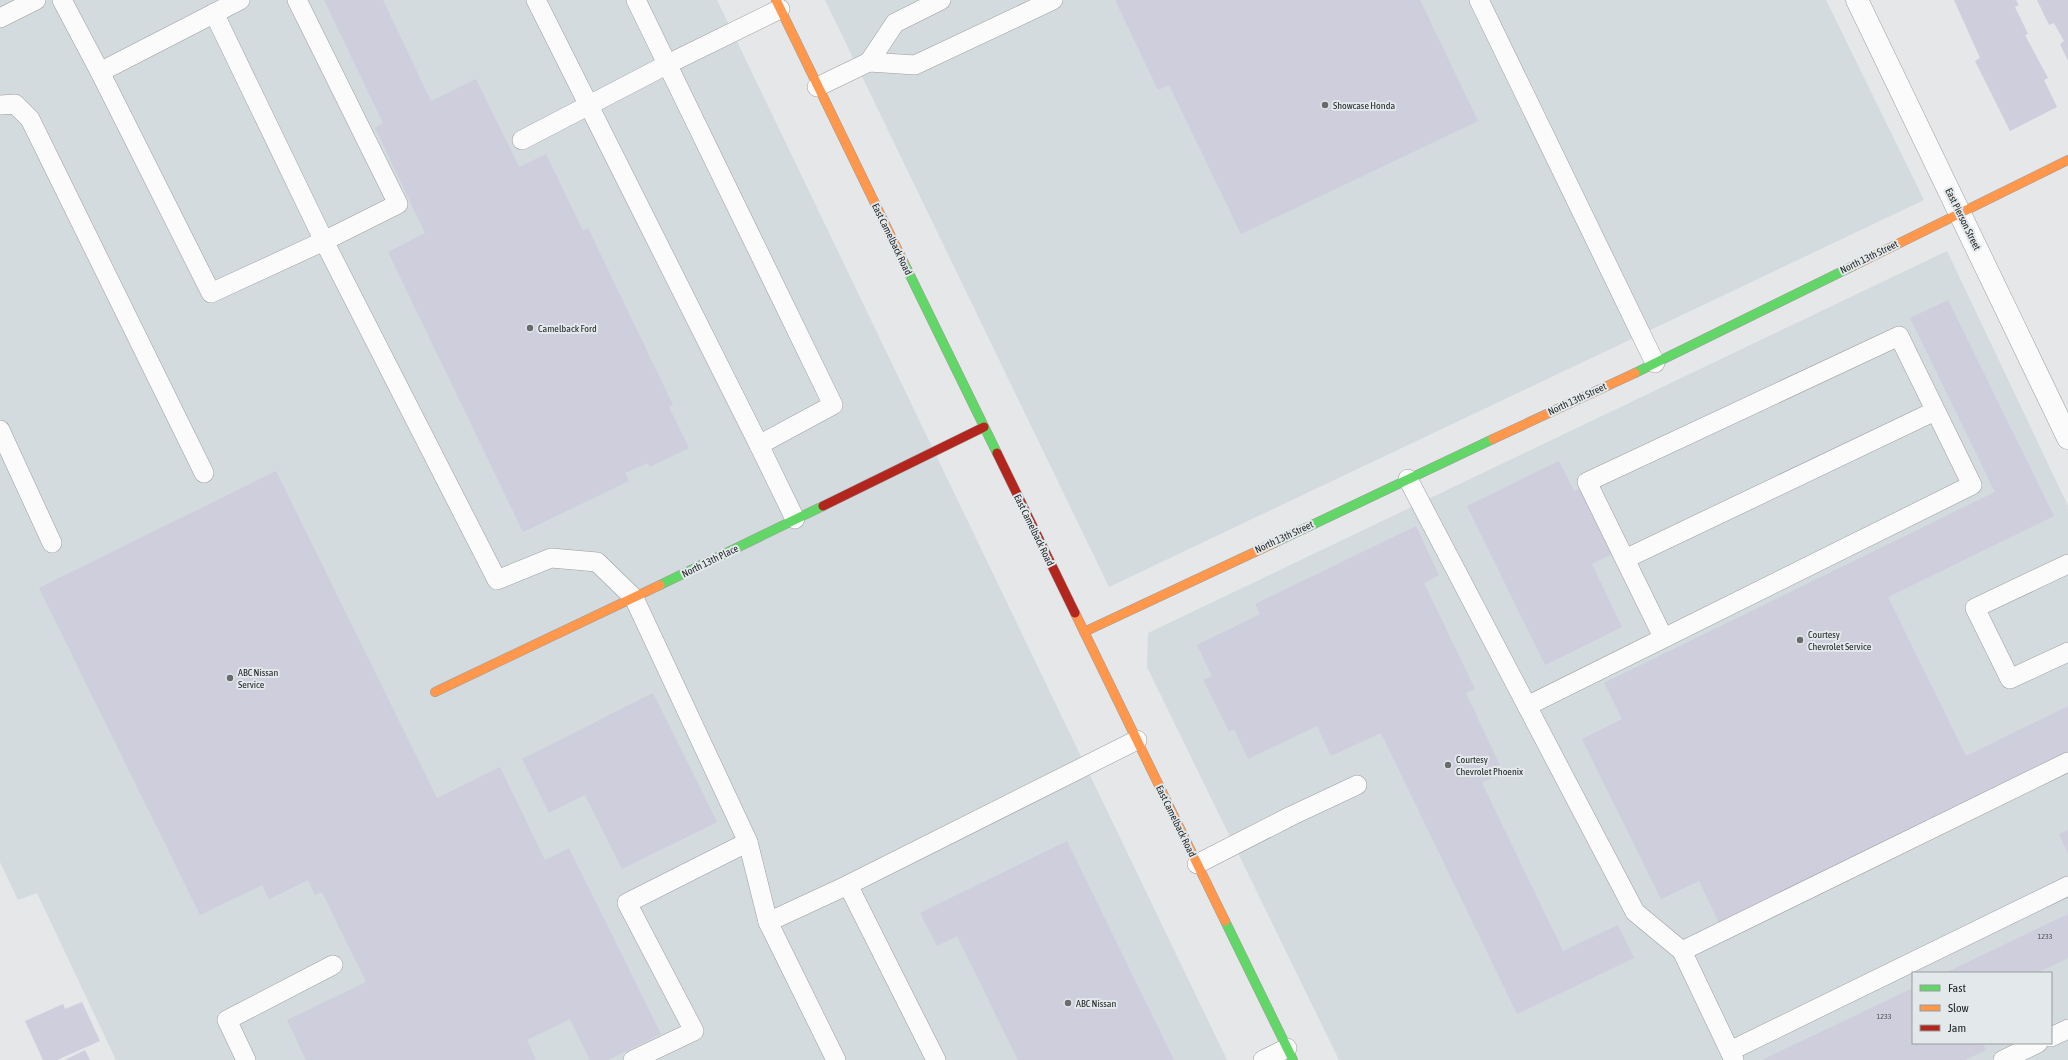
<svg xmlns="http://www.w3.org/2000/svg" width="2068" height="1060" font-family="'Asap Condensed',sans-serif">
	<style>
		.built { fill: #d3dbdf; fill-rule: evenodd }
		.building { fill: #cecedc }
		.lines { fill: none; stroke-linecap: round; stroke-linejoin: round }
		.lane-casing { stroke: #9c9e9f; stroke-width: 20 }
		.street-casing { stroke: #9c9e9f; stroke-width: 23 }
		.fast-casing { stroke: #9c9e9f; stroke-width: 10 }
		.slow-casing { stroke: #9c9e9f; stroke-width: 10 }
		.jam-casing { stroke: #9c9e9f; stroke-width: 10 }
		.lane { stroke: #fbfbfc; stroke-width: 19 }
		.street { stroke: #fbfbfc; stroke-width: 22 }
		.fast { stroke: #63d668; stroke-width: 9 }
		.slow { stroke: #ff974d; stroke-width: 9 }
		.jam { stroke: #b3261e; stroke-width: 9 }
		.poi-dot { fill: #696b6c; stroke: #e3e8eb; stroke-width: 1.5 }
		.labels { text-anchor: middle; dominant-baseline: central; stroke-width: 4; stroke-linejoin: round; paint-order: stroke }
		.number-label { font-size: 8px; fill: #505256 }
		.poi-label { font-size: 10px; fill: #262829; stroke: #e3e8eb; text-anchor: start }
		.street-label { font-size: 10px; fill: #262829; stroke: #e3e8eb }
	</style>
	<rect width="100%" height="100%" fill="#e5e7e9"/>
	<!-- built -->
	<g class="built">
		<polygon points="0,0 717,0 1227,1060 116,1060 37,893 18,900 0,862"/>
		<polygon points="825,0 1826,0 1924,200 1109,587"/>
		<path d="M 1947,251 L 2068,506 L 2068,1060 L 1339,1060 L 1147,667 L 1148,633 ZM 1913,973 L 2051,973 L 2051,1043 L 1913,1043 Z"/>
	</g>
	<!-- building -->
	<g class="building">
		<polygon points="324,0 383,0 431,101 476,79 519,167 546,154 583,231 588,228 673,405 669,407 689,448 650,467 648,463 625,473 629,481 523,532 388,252 425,233 375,128 383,123"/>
		<polygon points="1115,0 1420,0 1478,121 1241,234 1169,85 1158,90"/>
		<polygon points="1954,0 2016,0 2019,5 2015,7 2028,34 2025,35 2048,78 2044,80 2057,107 2010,131 1975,61 1980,58"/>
		<polygon points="2037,0 2068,0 2068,61 2060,44 2064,41 2054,23 2049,25"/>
		<polygon points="1948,300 2054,516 1888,597 1966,756 2068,706 2068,755 1720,925 1699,881 1661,899 1582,739 1622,719 1604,683 1995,492 1910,318"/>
		<polygon points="1559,461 1574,491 1584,486 1616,552 1592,564 1622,627 1545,665 1467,506"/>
		<polygon points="276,471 437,798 500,767 545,860 569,848 661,1034 608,1060 590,1060 570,1019 527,1040 536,1060 306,1060 287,1020 366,982 322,892 315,895 308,880 269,899 262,885 200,915 39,588"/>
		<polygon points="1416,526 1439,575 1424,583 1475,689 1466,693 1503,772 1482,783 1563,951 1618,925 1634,958 1517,1014 1381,733 1331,756 1317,726 1248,759 1234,729 1229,732 1203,680 1212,676 1197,645 1260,614 1255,604"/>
		<polygon points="653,693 717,822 622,869 585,795 549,813 522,759"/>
		<polygon points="2068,830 2068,853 2059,834"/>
		<polygon points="1067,841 1174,1060 1018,1060 957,936 937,946 920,913"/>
		<polygon points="2068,914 2068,958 2037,973 1945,973"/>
		<polygon points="1913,988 1913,1043 1983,1043 1986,1050 1965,1060 1762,1060"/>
		<polygon points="82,1002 100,1041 57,1060 43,1060 25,1021 63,1004 65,1009"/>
		<polygon points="85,1050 90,1060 65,1060"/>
	</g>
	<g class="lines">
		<defs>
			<g id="lane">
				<polyline points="62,0 100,72"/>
				<polyline points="240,0 100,72 211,293 324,241 497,580 551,558 597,562 634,598 748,842 627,903 694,1031 633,1060"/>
				<polyline points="536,0 759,445"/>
				<polyline points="636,0 833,405 759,445 795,519"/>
				<polyline points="1479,0 1655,363"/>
				<polyline points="214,13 324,241 398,204 297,0"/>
				<polyline points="0,18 36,0"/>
				<polyline points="869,62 915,65 1053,0"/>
				<polyline points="817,87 869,62 895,23 941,0"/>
				<polyline points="0,105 15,104 30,119 204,473"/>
				<polyline points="522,140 668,64 780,9"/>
				<polyline points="0,430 52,543"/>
				<polyline points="1408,479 1635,912 1682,951"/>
				<polyline points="1625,559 1935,411"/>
				<polyline points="2068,564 1975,608 2010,679 2068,652"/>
				<polyline points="1527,706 1972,485 1899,336 1587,482 1663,637"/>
				<polyline points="748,842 768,922"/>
				<polyline points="1197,864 1291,816 1357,785"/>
				<polyline points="848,885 936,1060"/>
				<polyline points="2051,1037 2068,1029"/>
				<polyline points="1730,1051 2068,886"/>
				<polyline points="246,1060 227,1020 333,965"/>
				<polyline points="836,1060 768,922 848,885 1137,740"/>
				<polyline points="1263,1060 1287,1048"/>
				<polyline points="1734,1060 1682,951 2068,762"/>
				<polyline points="2003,1060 2038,1043"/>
			</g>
			<polyline id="street" points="1857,0 2068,438"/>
			<g id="fast">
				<polyline points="904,263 997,453"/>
				<polyline points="1635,373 1853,266"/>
				<polyline points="1274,543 1493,439"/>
				<polyline points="660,585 823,506"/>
				<polyline points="1225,921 1293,1060"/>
			</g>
			<g id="slow">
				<polyline points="776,0 904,263"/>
				<polyline points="1853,266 2068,160"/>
				<polyline points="1493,439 1635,373"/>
				<polyline points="1075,613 1225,921"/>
				<polyline points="1084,632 1274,543"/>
				<polyline points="435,692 660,585"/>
			</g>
			<g id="jam">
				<polyline points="997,453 1075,613"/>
				<polyline points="823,506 984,427"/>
			</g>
		</defs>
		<!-- lane casing -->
		<use href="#lane" class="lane-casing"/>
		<!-- street casing -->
		<use href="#street" class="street-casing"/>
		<!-- fast casing -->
		<use href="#fast" class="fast-casing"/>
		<!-- slow casing -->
		<use href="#slow" class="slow-casing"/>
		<!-- jam casing -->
		<use href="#jam" class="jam-casing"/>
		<!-- lane -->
		<use href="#lane" class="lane"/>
		<!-- street -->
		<use href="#street" class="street"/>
		<!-- fast -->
		<use href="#fast" class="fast"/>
		<!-- slow -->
		<use href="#slow" class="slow"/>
		<!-- jam -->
		<use href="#jam" class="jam"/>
	</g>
	<!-- markers -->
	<g class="poi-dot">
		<circle cx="1325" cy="105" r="4"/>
		<circle cx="530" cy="328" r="4"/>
		<circle cx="1800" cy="640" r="4"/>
		<circle cx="230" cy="678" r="4"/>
		<circle cx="1448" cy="765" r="4"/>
		<circle cx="1068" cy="1003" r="4"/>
	</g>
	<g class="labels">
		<!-- number labels -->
		<g class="number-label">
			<text x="2045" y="936">1233</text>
			<text x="1884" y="1016">1233</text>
		</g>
		<!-- poi labels -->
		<g class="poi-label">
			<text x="1333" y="105">Showcase Honda</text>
			<text x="538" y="328">Camelback Ford</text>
			<text x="1808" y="634">Courtesy<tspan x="1808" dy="12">Chevrolet Service</tspan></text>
			<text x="238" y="672">ABC Nissan<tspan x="238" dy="12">Service</tspan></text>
			<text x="1456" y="759">Courtesy<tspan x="1456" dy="12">Chevrolet Phoenix</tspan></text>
			<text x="1076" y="1003">ABC Nissan</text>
		</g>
		<!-- street labels -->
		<g class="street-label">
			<text transform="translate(1963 219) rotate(64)">East Pierson Street</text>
			<text transform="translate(892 239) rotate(64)">East Camelback Road</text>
			<text transform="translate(1869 257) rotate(-26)">North 13th Street</text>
			<text transform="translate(1577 399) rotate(-25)">North 13th Street</text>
			<text transform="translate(1034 530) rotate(64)">East Camelback Road</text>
			<text transform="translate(1284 537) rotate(-25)">North 13th Street</text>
			<text transform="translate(710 561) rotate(-26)">North 13th Place</text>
			<text transform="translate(1176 821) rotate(64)">East Camelback Road</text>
		</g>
	</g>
	<!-- legend -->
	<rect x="1912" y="972" width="140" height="72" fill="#e3e8eb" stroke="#979b9d"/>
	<rect x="1920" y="985" width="20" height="6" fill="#63d668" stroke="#979b9d"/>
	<text x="1948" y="992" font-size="12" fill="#262829">Fast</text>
	<rect x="1920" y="1005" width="20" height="6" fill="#ff974d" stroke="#979b9d"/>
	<text x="1948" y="1012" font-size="12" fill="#262829">Slow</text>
	<rect x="1920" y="1025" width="20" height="6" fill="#b3261e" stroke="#979b9d"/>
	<text x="1948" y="1032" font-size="12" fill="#262829">Jam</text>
</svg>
